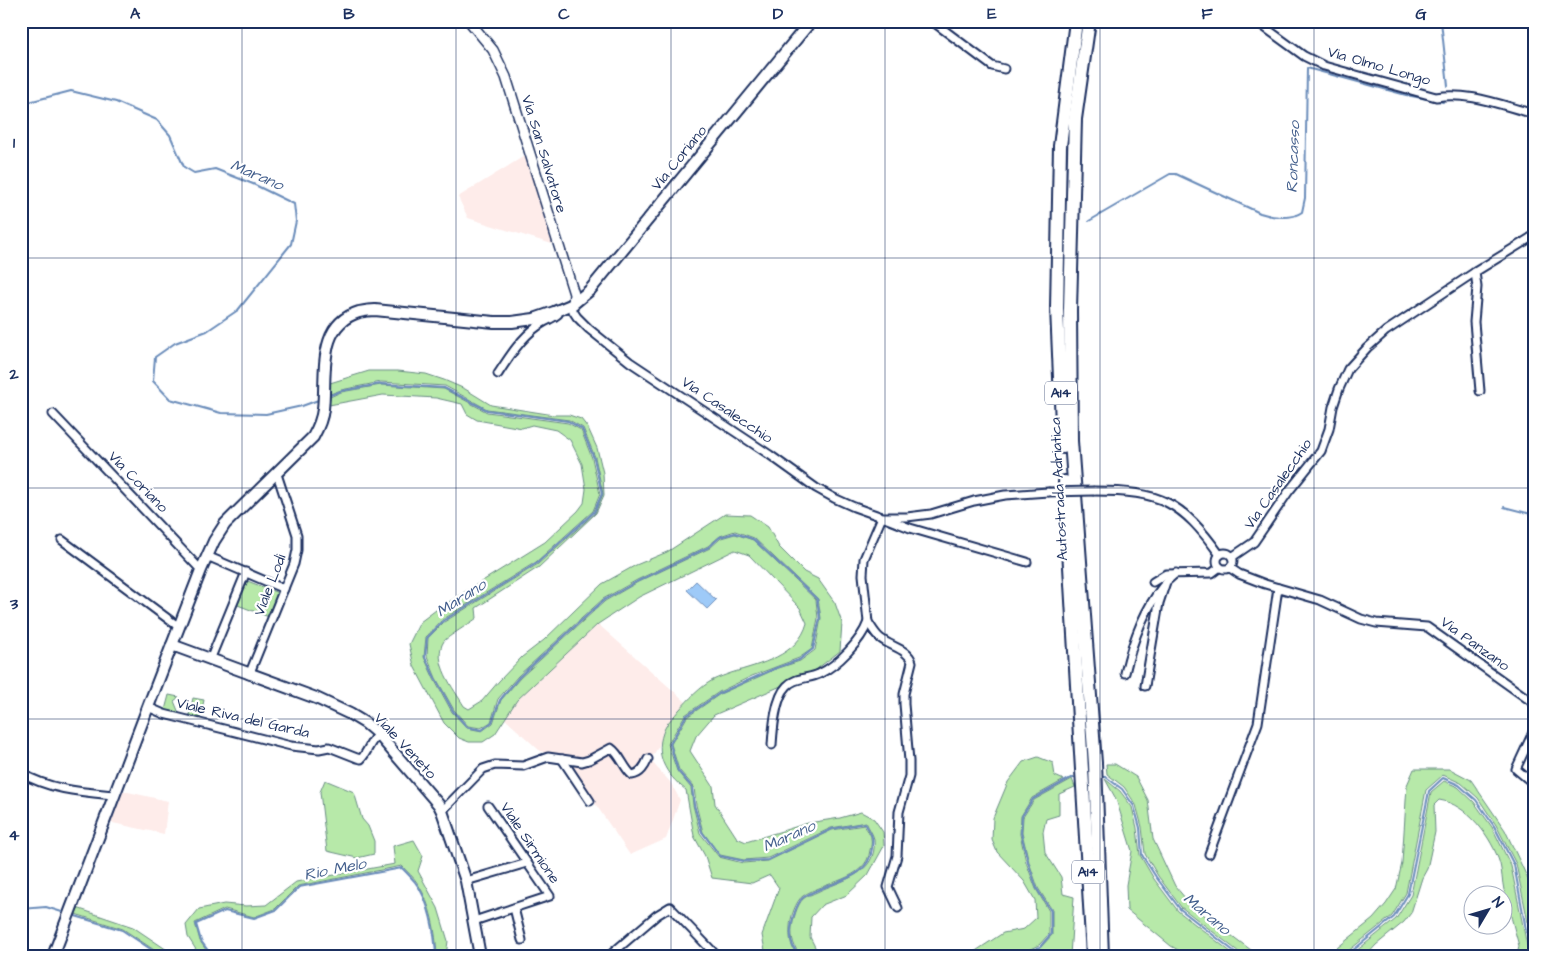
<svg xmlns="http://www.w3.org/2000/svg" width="1556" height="977" font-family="'Architects Daughter',sans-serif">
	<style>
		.built { fill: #feecea }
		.green { fill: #b7e9a9; stroke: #698c84 }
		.water { fill: #9ecaf8; stroke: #6a8cba }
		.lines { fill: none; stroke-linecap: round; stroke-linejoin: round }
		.stream { stroke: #6a8cba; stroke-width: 2 }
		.minor-casing { stroke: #1b2f5e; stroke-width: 11 }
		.tertiary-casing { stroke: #1b2f5e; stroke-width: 12 }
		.secondary-casing { stroke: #1b2f5e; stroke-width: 14 }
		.motorway-casing { stroke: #1b2f5e; stroke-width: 16 }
		.minor { stroke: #fff; stroke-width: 7 }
		.tertiary { stroke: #fff; stroke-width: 9 }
		.secondary { stroke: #fff; stroke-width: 10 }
		.motorway { stroke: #fff; stroke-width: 12 }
		.minor-bridge-casing { stroke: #1b2f5e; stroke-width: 11; stroke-linecap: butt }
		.minor-bridge { stroke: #fff; stroke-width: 7 }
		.grid { fill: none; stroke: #1b2f5e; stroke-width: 1; stroke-opacity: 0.55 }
		.labels { text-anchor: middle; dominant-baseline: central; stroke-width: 4.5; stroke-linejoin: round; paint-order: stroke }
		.shield { fill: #fff; stroke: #5f6d8e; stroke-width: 1 }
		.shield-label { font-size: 14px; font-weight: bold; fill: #1b2f5e }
		.street-label { font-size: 15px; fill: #1b2f5e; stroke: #fff }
		.water-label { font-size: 16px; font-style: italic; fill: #425e8c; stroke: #fff }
		.neatline { fill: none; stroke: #1b2f5e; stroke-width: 2 }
		.grid-label { font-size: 16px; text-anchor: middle; font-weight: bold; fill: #1b2f5e }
	</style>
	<rect width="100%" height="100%" fill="#fff"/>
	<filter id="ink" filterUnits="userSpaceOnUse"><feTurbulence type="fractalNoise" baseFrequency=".02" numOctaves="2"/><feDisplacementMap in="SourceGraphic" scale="10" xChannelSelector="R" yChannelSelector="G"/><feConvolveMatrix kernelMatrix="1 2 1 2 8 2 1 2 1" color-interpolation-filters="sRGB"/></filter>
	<g filter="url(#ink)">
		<!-- built -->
		<g class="built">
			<polygon points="526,155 555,245 468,218 458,197"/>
			<polygon points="598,624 686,702 665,727 659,746 650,760 671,783 680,800 666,839 630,855 567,762 582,764 590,762 610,751 617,757 626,772 632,777 637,776 643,772 649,760 645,758 639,769 633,772 630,769 621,754 611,746 582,759 549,755 539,750 505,719 517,700"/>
			<polygon points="119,790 168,801 164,834 108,822"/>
		</g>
		<!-- green -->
		<g class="green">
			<path d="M 369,371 L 398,371 L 426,374 L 444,380 L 465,389 L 491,405 L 554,415 L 569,415 L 581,419 L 588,428 L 597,448 L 603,473 L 604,495 L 596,513 L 539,567 L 476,608 L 477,618 C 472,622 446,638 444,641 C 431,661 454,689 464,706 L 469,709 L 482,701 L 499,681 L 522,657 L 544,640 L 602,584 L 636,565 L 667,552 L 725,514 L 750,515 L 768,527 L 779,547 L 804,572 L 818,579 L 835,603 L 842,623 L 840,651 L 813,672 L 798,676 L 781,686 L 714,715 L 696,736 L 690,751 L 713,786 L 715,804 L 737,838 L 746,842 L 808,823 L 840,818 L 861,812 L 874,819 L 883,832 L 884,846 L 868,875 L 847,895 L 822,905 L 811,917 L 810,937 L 818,953 L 826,956 L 801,956 C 794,948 791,938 792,928 C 793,920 797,905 803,899 C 806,896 813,894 817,892 C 841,880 878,875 874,839 C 873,834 868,827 866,822 L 831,828 L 768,858 L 744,860 L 720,855 L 703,832 L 696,805 L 694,787 L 679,770 L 671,744 L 687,717 L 720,694 L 776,669 L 800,661 L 815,650 L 821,618 L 818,599 L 754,538 L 735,531 L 720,536 L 708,546 L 637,580 L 603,599 L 518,676 L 498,699 L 491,722 L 481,728 L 468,726 L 454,710 L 436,678 L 427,656 L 428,638 L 444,622 L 538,564 L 595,513 L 603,494 L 595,457 L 583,428 L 569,420 L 487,409 L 445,386 L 381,382 L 341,390 L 330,394 L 330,383 Z"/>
			<path d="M 381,385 L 444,389 L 487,412 L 568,423 L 581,430 L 592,458 L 600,494 L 593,511 L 536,562 L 442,620 L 426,637 L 424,657 L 434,679 L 452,712 L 467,728 L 482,731 L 493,723 L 501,700 L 520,678 L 605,601 L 638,582 L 710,548 L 721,538 L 735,534 L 753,540 L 816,600 L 818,618 L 812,649 L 799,658 L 752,676 L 719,692 L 685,715 L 668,744 L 677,771 L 691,788 L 693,805 L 700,833 L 719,857 L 743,863 L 768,861 L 832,830 L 864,825 C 866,829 871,834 871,838 C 872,842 871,847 870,850 C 867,880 823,882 803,896 C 796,900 790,919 790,927 C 789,937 791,949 798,956 L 766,956 L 762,935 L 779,888 L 770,875 L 752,883 L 712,878 L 705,856 L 694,836 L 686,790 C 665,774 653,754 665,728 C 668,721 675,716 679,710 C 689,699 700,687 713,680 C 719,677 726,675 731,673 C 760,664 798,656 807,623 L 800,608 L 749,555 L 735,550 L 639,597 L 598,624 L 517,700 L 495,734 L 483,742 L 469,742 L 459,738 L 444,723 L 414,666 L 409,644 L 420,622 L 436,610 L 545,542 L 578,511 L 584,503 L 586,489 L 582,464 L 570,440 L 556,430 L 532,425 L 522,428 L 477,420 L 467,414 L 462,404 L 436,398 L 383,395 L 329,405 L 330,397 L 341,392 Z"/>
			<polygon points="245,580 278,593 269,617 235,604"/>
			<polygon points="169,695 179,697 174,701 179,713 165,710"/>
			<polygon points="193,698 204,700 200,718 189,716"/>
			<polygon points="1038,757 1053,763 1055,776 1064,780 1032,798 1021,816 1020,834 1026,862 1036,889 1049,911 1049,934 1039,945 1015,956 968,956 1003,933 1024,929 1036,918 1035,900 1024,881 997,852 992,840 993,818 1008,782 1023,762"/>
			<polygon points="1106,764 1115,764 1136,777 1148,800 1153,839 1175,886 1192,906 1259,956 1244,956 1181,907 1158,876 1145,854 1142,827 1136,805 1124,787 1107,774"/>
			<polygon points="1414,769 1450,769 1471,780 1505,830 1528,879 1535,922 1535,956 1516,864 1496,825 1478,798 1461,783 1443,775 1426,790 1406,893 1392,916 1342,956 1327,956 1373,919 1386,904 1396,889 1402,863 1407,785"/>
			<polygon points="1072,779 1075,787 1059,794 1059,815 1046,819 1043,832 1045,852 1061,877 1063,894 1074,897 1070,956 1021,956 1040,948 1052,935 1052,910 1038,888 1029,862 1022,833 1023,817 1034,800"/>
			<polygon points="1105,779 1120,791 1132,807 1137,828 1140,855 1154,879 1178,911 1236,956 1189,956 1171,946 1127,910 1126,885 1132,851 1116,799"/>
			<polygon points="325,780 354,792 362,819 368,826 374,841 374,854 357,858 327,851 320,792"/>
			<path d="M 1444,781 L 1458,787 L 1474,802 L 1492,827 L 1511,866 L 1529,956 L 1517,956 L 1519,946 C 1514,928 1509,909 1504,890 C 1502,881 1502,872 1500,864 C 1492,837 1467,804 1439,800 L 1434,805 L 1435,832 L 1427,869 L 1422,878 L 1411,913 L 1404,922 L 1376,945 L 1366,956 L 1350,956 L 1396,919 L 1411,895 L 1431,792 Z"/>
			<path d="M 414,840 L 423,856 L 418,871 L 438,908 L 448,941 L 446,956 L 437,956 C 436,932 431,904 418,884 C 414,877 407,872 402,866 L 298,886 L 275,909 L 254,917 L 225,909 L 195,923 L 200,941 L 210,956 L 200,956 L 188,937 L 186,925 L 199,909 L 224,904 L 246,906 L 266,905 L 296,882 L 395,864 L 393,846 Z"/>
			<polygon points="74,907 133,927 176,956 163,956 123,929 72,913"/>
		</g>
		<!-- water -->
		<polygon class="water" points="696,581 716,600 707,609 687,590"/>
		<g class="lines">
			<!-- stream -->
			<g class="stream">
				<polyline points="1441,21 1448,86"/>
				<polyline points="21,104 71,91 116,102 157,120 170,135 184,167 194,173 215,169 253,184 294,204 296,221 291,244 238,310 207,331 175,343 155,357 153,381 170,399 221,413 266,414 302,406 321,399"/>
				<path d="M 1089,221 L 1170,174 L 1176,174 L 1260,213 C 1272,217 1291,220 1302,212 L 1305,198 L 1307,68 L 1406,95 L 1443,102"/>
				<polyline points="1476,267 1535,231"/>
				<polyline points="1383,329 1408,311"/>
				<path d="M 328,396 L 341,391 L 381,384 L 444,388 L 487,410 L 568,421 L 582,429 L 594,458 L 602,494 L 594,512 L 537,563 L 443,621 L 427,638 L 425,657 L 435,678 L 453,711 L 467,727 L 482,730 L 492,722 L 500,700 L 519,677 L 604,600 L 638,581 L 709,547 L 720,537 L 735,533 L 753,539 L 817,599 L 820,618 L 813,649 L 799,660 L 776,668 L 720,693 L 686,716 L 670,744 L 678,771 L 692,787 L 694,805 L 702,832 L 720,856 L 744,861 L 768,860 L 832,829 L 865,823 C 867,828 871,832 872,837 C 873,840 872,845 872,848 C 869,882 827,881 804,897 C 797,901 792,920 791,928 C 790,938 792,949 800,956"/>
				<polyline points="1504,507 1535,515"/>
				<polyline points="1100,777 1106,777 1122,789 1134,806 1140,828 1142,855 1156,877 1180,909 1240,956"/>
				<polyline points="21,909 46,907 65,913"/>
				<polyline points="72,915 122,930 161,956"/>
				<path d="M 212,956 L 201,941 L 196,924 L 225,911 L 254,918 L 276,910 L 299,887 L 402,868 C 406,872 411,877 415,882 C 429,899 435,933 436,956"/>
				<polyline points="1018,956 1040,947 1051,934 1051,911 1037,889 1028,862 1021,833 1022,816 1033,799 1071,778 1078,778"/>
				<polyline points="1346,956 1394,917 1408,894 1429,791 1443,778 1459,785 1476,800 1494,826 1514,865 1531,956"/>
			</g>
			<defs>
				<g id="minor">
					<polyline points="932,21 992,66 1004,69"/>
					<path d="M 1256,21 L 1304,56 L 1324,66 L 1436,97 C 1468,91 1503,106 1535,114"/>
					<polyline points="1475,272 1477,287 1474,322 1480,391"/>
					<polyline points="573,304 573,311 577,317 589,329 630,362 770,455 816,488 834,498 854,507 882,517 907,517 931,514 974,501 1005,495 1048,492"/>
					<path d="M 498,374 C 509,357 521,338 538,326 C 544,321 552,319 558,314"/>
					<polyline points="53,414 201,570"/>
					<path d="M 1094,491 C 1161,491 1181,501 1220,555"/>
					<polyline points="62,540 179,627"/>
					<circle cx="1225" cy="561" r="8"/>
					<polyline points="207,556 284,589"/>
					<polyline points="1232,557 1254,542 1289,491 1321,451 1329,429 1333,407 1339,389 1348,369 1367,348 1386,331 1475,272 1535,235"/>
					<polyline points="1230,568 1239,574 1265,584 1320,600 1361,619 1376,623 1427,627 1535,704"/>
					<polyline points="1153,582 1166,574 1212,573 1220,567"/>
					<polyline points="210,660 246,572"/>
					<path d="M 1125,673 C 1132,643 1144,610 1163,586"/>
					<polyline points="249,675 294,564 297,550 297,535 277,474"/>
					<polyline points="1145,686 1159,603 1166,582 1176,573"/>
					<path d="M 148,707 L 164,714 L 291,746 L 319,749 L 329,747 L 357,758 L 361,759 C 368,752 370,741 378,734"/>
					<polyline points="1535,728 1516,769 1535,785"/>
					<path d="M 772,745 C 773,729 775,698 787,686 C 795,677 809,679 819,674 C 838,665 861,641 868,622"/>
					<polyline points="562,759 590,801"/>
					<path d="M 21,773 C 50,790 82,792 114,795"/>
					<path d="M 442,811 L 483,769 L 495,765 L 523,766 L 548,757 L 582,762 L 589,760 L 611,748 C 621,755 623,767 632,775 C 641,774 645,766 648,759"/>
					<polyline points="1209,854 1258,723 1278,588"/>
					<polyline points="466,881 527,863"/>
					<polyline points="514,908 522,940"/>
					<path d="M 898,908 L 888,887 L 897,856 L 899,812 L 909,776 L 909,761 L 904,704 L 904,694 L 912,662 C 908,649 891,647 880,638 C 875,634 872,628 868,622 L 863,575 L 864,559 L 882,517 L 910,528 L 1027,562"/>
					<polyline points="474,921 550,896 488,806"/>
					<polyline points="609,956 657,915 670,907 717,956"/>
				</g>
				<polyline id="tertiary" points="469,21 493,50 506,77 574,294 573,304"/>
				<g id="secondary">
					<polyline points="172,645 316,698 350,714 365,723 378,734 439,805 442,811 466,881 480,956"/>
					<path d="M 53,956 L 148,707 L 201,570 L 214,541 L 225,524 L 241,508 L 313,437 C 318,428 322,419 323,409 C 327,375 316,325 359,312 C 364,311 370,310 375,310 L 494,322 L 512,322 L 534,319 L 554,312 L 573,304 L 590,290 L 811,21"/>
				</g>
				<g id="motorway">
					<polyline points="1089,21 1075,119 1070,310 1071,441 1095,763 1102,956"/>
					<polyline points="1063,447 1057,308 1060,146 1076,21"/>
					<polyline points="1065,482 1093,956"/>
				</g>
			</defs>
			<!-- minor casing -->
			<use href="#minor" class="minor-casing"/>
			<!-- tertiary casing -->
			<use href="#tertiary" class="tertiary-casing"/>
			<!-- secondary casing -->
			<use href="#secondary" class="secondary-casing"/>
			<!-- motorway casing -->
			<use href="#motorway" class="motorway-casing"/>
			<!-- minor -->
			<use href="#minor" class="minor"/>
			<!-- tertiary -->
			<use href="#tertiary" class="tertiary"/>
			<!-- secondary -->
			<use href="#secondary" class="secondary"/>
			<!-- motorway -->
			<use href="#motorway" class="motorway"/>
			<defs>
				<polyline id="minor-bridge" points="1048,492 1094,491"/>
			</defs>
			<!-- minor-bridge casing -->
			<use href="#minor-bridge" class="minor-bridge-casing"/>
			<!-- minor-bridge -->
			<use href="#minor-bridge" class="minor-bridge"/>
		</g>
	</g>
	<!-- grid -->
	<path class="grid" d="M 242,21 L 242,956M 456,21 L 456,956M 671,21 L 671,956M 885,21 L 885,956M 1100,21 L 1100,956M 1314,21 L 1314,956M 21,258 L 1535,258M 21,488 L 1535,488M 21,719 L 1535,719"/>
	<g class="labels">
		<!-- shield labels -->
		<g class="shield">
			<rect x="1045" y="381.5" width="32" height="23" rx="4"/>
			<rect x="1072" y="860.5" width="32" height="23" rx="4"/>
		</g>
		<g class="shield-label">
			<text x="1061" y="393">A14</text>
			<text x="1088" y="872">A14</text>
		</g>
		<!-- street labels -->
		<g class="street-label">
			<text transform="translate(1379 66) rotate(16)">Via Olmo Longo</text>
			<text transform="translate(544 154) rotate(73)">Via San Salvatore</text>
			<text transform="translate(679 158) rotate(-51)">Via Coriano</text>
			<text transform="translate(727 410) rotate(34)">Via Casalecchio</text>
			<text transform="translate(138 482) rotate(46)">Via Coriano</text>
			<text transform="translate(1278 484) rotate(-55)">Via Casalecchio</text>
			<text transform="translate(1059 489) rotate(-93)">Autostrada Adriatica</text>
			<text transform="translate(270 585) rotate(-69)">Viale Lodi</text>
			<text transform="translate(1475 644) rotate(36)">Via Panzano</text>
			<text transform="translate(243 718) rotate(13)">Viale Riva del Garda</text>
			<text transform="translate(405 746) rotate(47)">Viale Veneto</text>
			<text transform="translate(530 843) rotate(56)">Viale Sirmione</text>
		</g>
		<!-- water labels -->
		<g class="water-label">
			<text transform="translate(1293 157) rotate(-88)">Roncasso</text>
			<text transform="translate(257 175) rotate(23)">Marano</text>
			<text transform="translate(461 598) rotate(-33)">Marano</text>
			<text transform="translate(789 836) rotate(-24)">Marano</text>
			<text transform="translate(335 869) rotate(-11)">Rio Melo</text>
			<text transform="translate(1207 914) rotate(40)">Marano</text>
		</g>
	</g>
	<!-- margin -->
	<rect width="1556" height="977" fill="none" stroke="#fff" stroke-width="55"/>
	<!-- north arrow -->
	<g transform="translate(1488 910) rotate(52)"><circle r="24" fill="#ffffff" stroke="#a4acbf"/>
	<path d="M0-4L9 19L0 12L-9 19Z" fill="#1b2f5e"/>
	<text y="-8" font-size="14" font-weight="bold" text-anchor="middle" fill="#1b2f5e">N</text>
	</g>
	<rect x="28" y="28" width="1500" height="922" class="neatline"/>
	<g class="grid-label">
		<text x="135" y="19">A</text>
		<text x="349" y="19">B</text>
		<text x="564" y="19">C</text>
		<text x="778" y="19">D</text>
		<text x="992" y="19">E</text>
		<text x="1207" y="19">F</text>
		<text x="1421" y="19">G</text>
		<text x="14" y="148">1</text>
		<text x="14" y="379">2</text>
		<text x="14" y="609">3</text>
		<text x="14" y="840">4</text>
	</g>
</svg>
